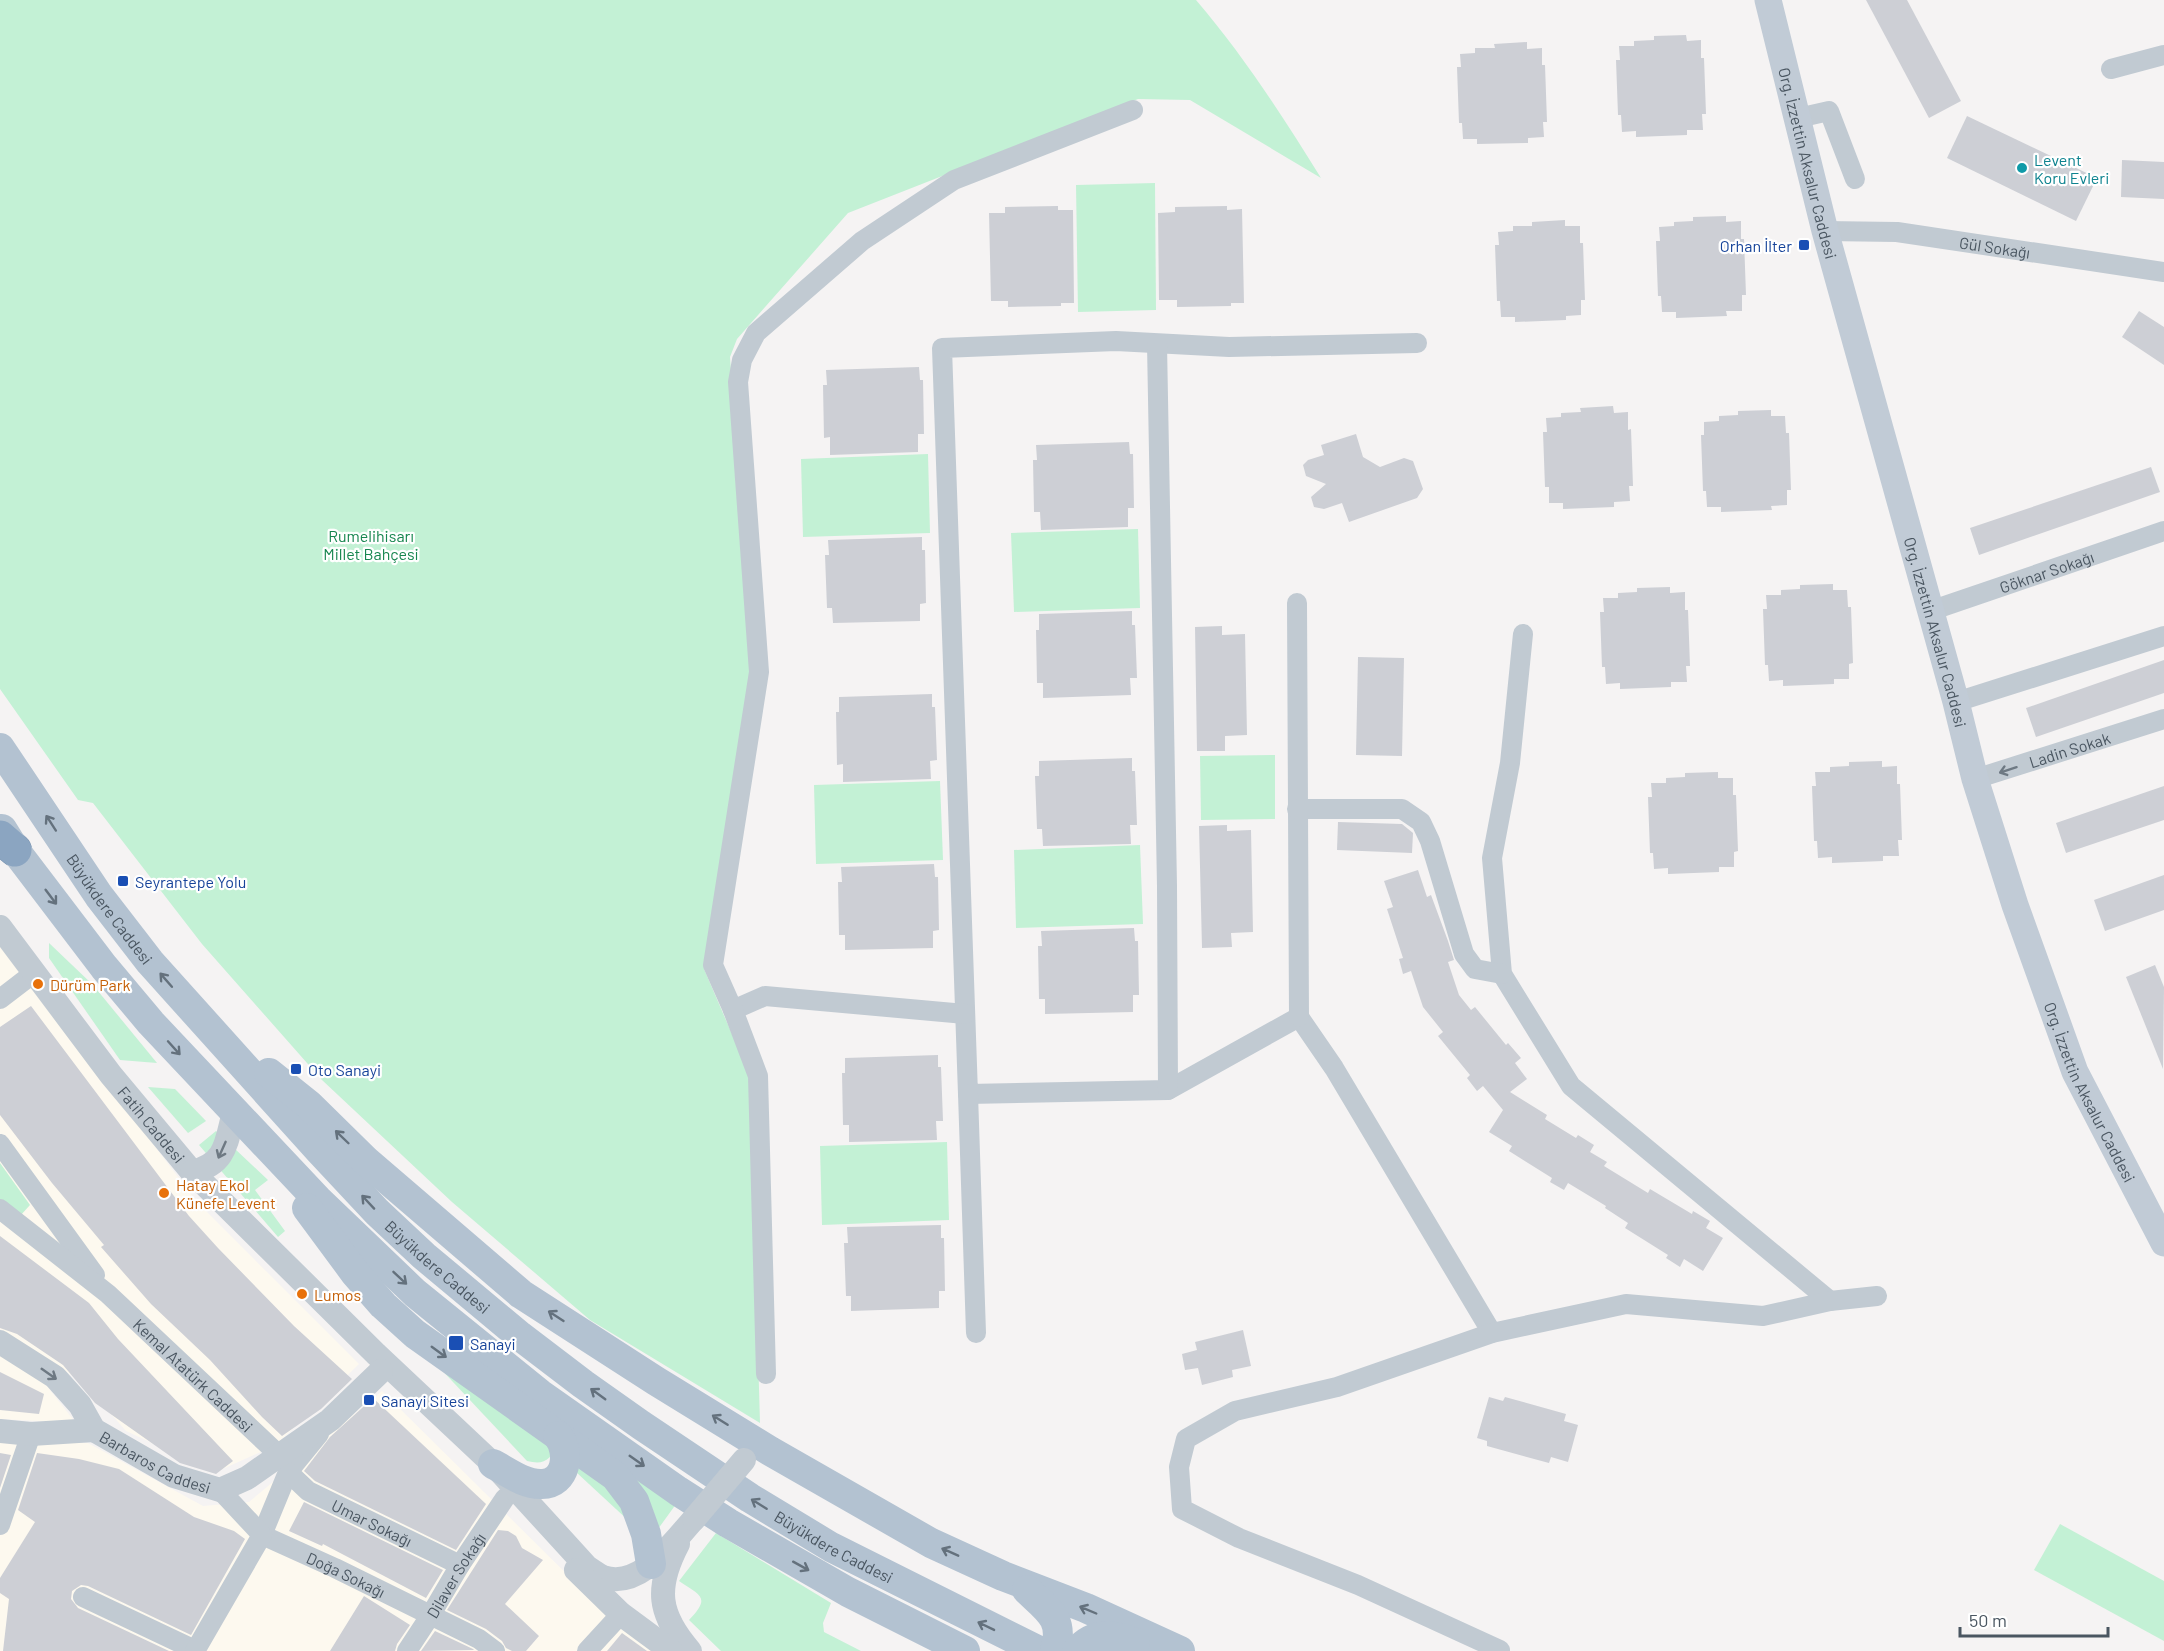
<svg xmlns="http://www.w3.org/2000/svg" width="2164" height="1651" font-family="Barlow,sans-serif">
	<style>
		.commercial { fill: #fdf9ef }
		.green { fill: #c3f1d5 }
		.building { fill: #cdcfd5 }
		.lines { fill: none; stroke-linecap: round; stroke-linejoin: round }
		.motorway-casing { stroke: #7690ad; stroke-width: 34 }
		.minor { stroke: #c1cad2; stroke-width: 20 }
		.tertiary { stroke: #c1cad2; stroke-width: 24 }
		.secondary { stroke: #c1cbd6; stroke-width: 27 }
		.primary { stroke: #b3c2d1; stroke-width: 30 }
		.motorway { stroke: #8ba5c1; stroke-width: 33 }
		.tertiary-bridge { stroke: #c1cad2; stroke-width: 24 }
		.oneway { stroke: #6e7983 }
		.oneway2 { stroke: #64717d }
		.culture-dot { fill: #0f9aa8; stroke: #fff; stroke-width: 2 }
		.transit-dot { fill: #1a4fb4; stroke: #fff; stroke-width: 2 }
		.food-dot { fill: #e8710a; stroke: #fff; stroke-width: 2 }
		.labels { text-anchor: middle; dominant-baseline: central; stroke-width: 4.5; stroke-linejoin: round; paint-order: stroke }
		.culture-label { font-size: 16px; fill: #0d838f; stroke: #fff; text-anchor: start }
		.street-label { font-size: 16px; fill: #4a5661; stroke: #fff }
		.transit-label { font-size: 16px; fill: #164399; stroke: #fff; text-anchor: start }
		.park-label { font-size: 16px; fill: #17864f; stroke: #fff }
		.food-label { font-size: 16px; fill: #c56008; stroke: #fff; text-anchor: start }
	</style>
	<rect width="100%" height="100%" fill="#f5f3f3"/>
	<!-- commercial -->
	<g class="commercial">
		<polygon points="0,946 62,1023 196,1201 359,1364 276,1445 216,1472 126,1431 84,1383 0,1329"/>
		<polygon points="0,1354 46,1385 76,1423 0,1419"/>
		<polygon points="382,1391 595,1602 659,1651 0,1651 0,1441 88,1443 203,1506 249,1502"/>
	</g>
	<!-- green -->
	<g class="green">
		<path d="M 0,0 L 1196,0 C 1244,56 1283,117 1321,178 L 1190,100 L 1138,99 L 848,213 L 737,339 L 730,357 L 753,680 L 704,969 L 750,1076 L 760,1423 L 590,1320 L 452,1202 L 322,1080 L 202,944 L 93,803 L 78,800 L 0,689 Z"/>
		<polygon points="1155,183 1156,310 1078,312 1076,185"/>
		<polygon points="928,454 930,533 803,537 801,459"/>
		<polygon points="1138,529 1140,608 1014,612 1011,533"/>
		<polygon points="1275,755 1275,819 1201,820 1200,756"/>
		<polygon points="940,781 943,860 816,864 814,785"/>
		<polygon points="1140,845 1143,924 1016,928 1014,850"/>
		<polygon points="49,943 93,985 157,1063 120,1060 49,958"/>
		<polygon points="148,1087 175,1089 206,1121 188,1133"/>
		<polygon points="216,1131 268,1180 255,1190 285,1231 278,1237 199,1145"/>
		<polygon points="947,1142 949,1220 822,1225 820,1146"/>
		<polygon points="0,1163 30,1205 20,1216 0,1200"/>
		<path d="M 438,1366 L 551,1447 L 550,1457 C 543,1464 536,1463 527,1461 Z"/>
		<polygon points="582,1458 606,1476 630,1522 576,1472"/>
		<path d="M 633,1477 L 679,1500 L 658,1529 C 654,1508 647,1494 633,1477 Z"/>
		<polygon points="2060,1524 2164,1581 2164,1641 2034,1570"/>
		<path d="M 716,1533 L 831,1603 L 823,1623 L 824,1632 L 861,1651 L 721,1651 L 689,1620 C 711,1597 701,1596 679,1581 Z"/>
	</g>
	<!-- building -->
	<g class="building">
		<polygon points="1866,0 1907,0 1961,101 1929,118"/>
		<polygon points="1686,35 1687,41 1701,40 1701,58 1704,58 1706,114 1702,114 1703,130 1687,130 1687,135 1636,137 1636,131 1622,132 1621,115 1618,115 1616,60 1620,60 1619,46 1634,46 1634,41 1654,40 1654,36"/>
		<polygon points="1527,42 1527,49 1542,48 1542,65 1545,65 1547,122 1543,122 1544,137 1528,138 1528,143 1477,144 1477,139 1463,139 1462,123 1459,123 1457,67 1461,67 1460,54 1475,53 1475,48 1495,48 1494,44"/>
		<polygon points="1967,116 2097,178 2076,221 1947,158"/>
		<polygon points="2122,160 2164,162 2164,199 2121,197"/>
		<polygon points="1058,206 1058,210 1073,210 1074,303 1061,303 1061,306 1008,307 1008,301 991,301 989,213 1005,213 1005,207"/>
		<polygon points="1227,206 1227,210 1242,209 1244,303 1231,303 1231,306 1177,307 1177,300 1159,300 1158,213 1175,212 1175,207"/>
		<polygon points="1726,216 1726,222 1741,221 1741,239 1744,239 1746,295 1742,295 1742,311 1726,311 1727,316 1676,318 1676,312 1662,312 1661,296 1658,296 1656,241 1660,241 1659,227 1674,226 1674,222 1693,221 1693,217"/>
		<polygon points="1565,220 1565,226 1580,226 1580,243 1583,243 1585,300 1581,300 1581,315 1566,316 1566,320 1515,322 1515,317 1501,317 1500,301 1497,301 1495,245 1499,245 1498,232 1513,231 1513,226 1532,226 1532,222"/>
		<polygon points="2139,311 2164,327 2164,365 2122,337"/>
		<polygon points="919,367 920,380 923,380 924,434 918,434 918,452 830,455 830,437 824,438 823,385 827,385 826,370"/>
		<polygon points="1613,406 1614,413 1628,412 1628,430 1631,429 1633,486 1629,486 1630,501 1614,502 1614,507 1563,509 1563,503 1549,503 1549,487 1545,487 1543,432 1547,432 1546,418 1561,417 1561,413 1581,412 1580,408"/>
		<polygon points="1771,410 1771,416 1785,416 1786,433 1789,433 1791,490 1787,490 1787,505 1771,506 1772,510 1721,512 1721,507 1707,507 1706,491 1703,491 1701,435 1704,435 1704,422 1719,421 1719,416 1738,415 1738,411"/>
		<polygon points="1356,434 1363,457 1380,467 1404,458 1413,461 1423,489 1417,498 1349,522 1342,503 1324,509 1314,507 1311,497 1326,484 1306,476 1303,465 1308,460 1324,455 1321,445"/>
		<polygon points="1129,442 1130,454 1133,454 1134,508 1128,508 1128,527 1041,530 1040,512 1034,512 1033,460 1037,460 1036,445"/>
		<polygon points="2151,467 2160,492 1979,555 1970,528"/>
		<polygon points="922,537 922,550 925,550 926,603 920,604 920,621 833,623 832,608 827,608 825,555 829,555 828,540"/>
		<polygon points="1833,584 1833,590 1847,590 1848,607 1851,607 1853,663 1849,664 1849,679 1834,679 1834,684 1783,686 1783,680 1769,681 1768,665 1765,665 1763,609 1767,609 1766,595 1781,595 1781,590 1800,589 1800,585"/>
		<polygon points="1670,587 1670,593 1685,592 1685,610 1688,610 1690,666 1686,666 1687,682 1671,682 1671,687 1620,689 1620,683 1606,684 1605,667 1602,667 1600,612 1604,612 1603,598 1618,598 1618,593 1637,592 1637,588"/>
		<polygon points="1132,611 1132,625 1135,625 1137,678 1130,678 1131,695 1043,698 1043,683 1037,683 1036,630 1039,630 1039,614"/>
		<polygon points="1222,626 1222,635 1245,634 1247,735 1225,736 1225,751 1197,751 1195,627"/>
		<polygon points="1358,657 1404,658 1402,756 1356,755"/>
		<polygon points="2164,660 2164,693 2036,737 2026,708"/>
		<polygon points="932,694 932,707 935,707 937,760 930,761 931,779 843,782 843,764 837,765 836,712 839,712 839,697"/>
		<polygon points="1132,758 1132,771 1135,771 1137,825 1130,825 1131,844 1043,846 1042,829 1037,829 1035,776 1039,776 1039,761"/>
		<polygon points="1882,761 1882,767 1897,766 1897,784 1900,784 1902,840 1898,840 1899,856 1883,856 1883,861 1832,863 1832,857 1818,858 1817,841 1814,841 1812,786 1816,786 1815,772 1830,772 1830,767 1849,766 1849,762"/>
		<polygon points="1718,772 1718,778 1733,778 1733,795 1736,795 1738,851 1734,852 1734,867 1719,867 1719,872 1668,874 1668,868 1654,869 1653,853 1650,853 1648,797 1652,797 1651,783 1666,783 1666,778 1685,777 1685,773"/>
		<polygon points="2164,786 2164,820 2066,853 2056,823"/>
		<polygon points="1338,822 1402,824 1413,833 1412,853 1337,850"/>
		<polygon points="1227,825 1227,831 1251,830 1253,932 1231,933 1232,947 1202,948 1199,826"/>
		<polygon points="934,864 935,877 938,877 939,930 933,931 933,948 845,950 845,935 839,935 838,882 842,882 841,867"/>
		<polygon points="1418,870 1427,897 1431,895 1448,941 1454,960 1448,962 1459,995 1471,1010 1475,1007 1506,1045 1508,1043 1521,1058 1515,1063 1527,1079 1510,1092 1547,1115 1545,1119 1576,1138 1578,1135 1594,1145 1590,1152 1607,1162 1604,1166 1648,1193 1650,1189 1692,1214 1693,1211 1710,1221 1706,1228 1723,1238 1703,1271 1684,1259 1680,1267 1666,1258 1668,1255 1625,1228 1628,1223 1605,1208 1606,1206 1568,1183 1564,1190 1550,1182 1552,1178 1509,1151 1512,1146 1489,1132 1503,1110 1483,1086 1477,1091 1467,1078 1470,1075 1438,1036 1443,1032 1423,1007 1411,971 1403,974 1399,959 1403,958 1387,909 1393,907 1384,881"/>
		<polygon points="2164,875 2164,910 2105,931 2094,900"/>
		<polygon points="1134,928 1135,941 1138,941 1139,995 1133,995 1133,1012 1045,1014 1045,999 1039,999 1038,946 1042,946 1041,931"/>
		<polygon points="2155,965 2164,987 2163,1069 2126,977"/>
		<polygon points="31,1006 189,1216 218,1248 294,1326 352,1379 321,1409 282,1436 262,1417 210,1360 151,1304 101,1247 104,1245 52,1183 0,1115 0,1027"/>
		<polygon points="938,1055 938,1067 941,1067 943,1121 936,1121 937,1140 849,1142 849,1125 843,1125 842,1073 845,1073 845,1058"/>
		<polygon points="941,1225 941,1238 944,1238 945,1291 939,1291 939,1308 851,1311 851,1296 846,1296 844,1243 848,1243 847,1227"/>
		<polygon points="0,1236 89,1303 118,1339 233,1461 216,1474 180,1463 95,1403 63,1365 17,1334 0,1328"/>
		<polygon points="1243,1330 1251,1366 1232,1370 1233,1377 1202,1385 1198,1368 1185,1370 1182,1354 1197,1350 1195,1342"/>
		<polygon points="0,1372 44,1394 39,1414 0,1410"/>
		<polygon points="1489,1397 1503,1401 1505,1397 1566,1414 1564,1421 1578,1425 1568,1462 1551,1457 1549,1463 1487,1446 1487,1441 1477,1438"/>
		<polygon points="373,1398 486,1504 456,1550 315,1481 304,1471 330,1437"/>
		<polygon points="0,1453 11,1455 0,1488"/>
		<polygon points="37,1453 79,1459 119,1469 194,1517 234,1531 245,1539 191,1635 88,1586 81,1585 72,1591 71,1599 78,1608 169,1651 3,1651 9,1599 0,1593 0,1578 35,1522 18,1510"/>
		<polygon points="304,1502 443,1570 426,1598 323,1544 322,1546 289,1531"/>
		<polygon points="498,1530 508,1531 516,1536 522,1548 543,1560 505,1604 539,1636 526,1651 512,1651 506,1648 502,1641 486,1629 447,1610"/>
		<polygon points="364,1596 410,1625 397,1644 395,1651 330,1651"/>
		<polygon points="435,1631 473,1649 474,1650 421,1651"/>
		<polygon points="622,1633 647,1651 607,1651"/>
	</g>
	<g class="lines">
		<defs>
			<polyline id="motorway" points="0,837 15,850"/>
		</defs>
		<!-- motorway casing -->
		<use href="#motorway" class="motorway-casing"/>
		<!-- minor -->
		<g class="minor">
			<polyline points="2111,69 2164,55"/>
			<polyline points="1798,118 1829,111 1855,179"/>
			<path id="s1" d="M 1825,231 L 1897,232 L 2164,272"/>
			<polyline points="1417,343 1229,347 1116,341 942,348 968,1094 1168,1090 1299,1017 1334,1068 1492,1333"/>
			<polyline points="1157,344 1167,886 1168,1090"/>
			<polyline points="1297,603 1299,1017"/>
			<path id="s2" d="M 1930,611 L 2164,531"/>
			<polyline points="1523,634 1510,763 1492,858 1502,974 1571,1086 1830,1301"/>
			<polyline points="1956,702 2164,636"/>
			<path id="s3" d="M 1975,779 L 2164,719"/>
			<polyline points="1297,809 1402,809 1421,822 1430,841 1464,954 1475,969 1502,974"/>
			<polyline points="0,999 34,973"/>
			<polyline points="733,1010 765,996 965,1014"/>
			<polyline points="968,1094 976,1333"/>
			<polyline points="0,1144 95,1275"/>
			<path id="s4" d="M 0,1209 L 108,1294 L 279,1455"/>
			<polyline points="766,1374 758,1076 733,1010 713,965 759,672 738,382 742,360 756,333 862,241 954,180 1133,110"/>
			<path id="s5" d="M 319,1434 L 288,1472 L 262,1535 L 335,1568 L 479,1639 L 495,1651"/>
			<path id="s6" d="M 288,1472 L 308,1491 L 460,1565"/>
			<polyline points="0,1525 31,1434"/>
			<polyline points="83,1597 195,1650"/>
			<polyline points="1500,1650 1358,1585 1239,1538 1182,1509 1179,1467 1186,1439 1235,1411 1337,1387 1492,1333 1626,1304 1763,1316 1830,1301 1877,1296"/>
			<polyline points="195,1651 262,1535 220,1490"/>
			<path id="s7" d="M 407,1651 L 430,1616 L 460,1565 L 505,1498"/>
			<polyline points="587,1651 621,1614"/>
		</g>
		<!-- tertiary -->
		<g class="tertiary">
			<path id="s8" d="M 0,927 L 111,1075 L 192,1172 L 376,1354 L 493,1464 L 587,1567 C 592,1570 598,1575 603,1577 C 640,1590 672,1543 694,1519"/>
			<path d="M 192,1172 C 227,1164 226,1142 234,1112"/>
			<path id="s9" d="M 0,1342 L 55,1377 L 80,1405 L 94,1430 L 174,1476 L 220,1490 L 247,1478 L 330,1420 L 381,1371"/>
			<polyline points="0,1431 31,1434 94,1430"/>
			<path d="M 678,1544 C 655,1588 658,1614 690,1651"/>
			<polyline points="576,1570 621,1614 671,1651"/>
		</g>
		<!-- secondary -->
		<path class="secondary" id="s10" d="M 1768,0 L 1825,231 L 1956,702 L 1975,779 L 2015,905 L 2075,1072 L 2164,1243"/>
		<!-- primary -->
		<g class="primary">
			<path id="s11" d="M 0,748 L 99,896 L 150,962 L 319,1150 L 377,1212 L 424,1256 L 520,1336 L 583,1384 L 641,1425 L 750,1498 L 831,1547 L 1039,1651"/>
			<polyline points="2,829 15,850 104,967 151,1023 318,1200 415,1293 540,1394 678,1491 728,1523 848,1592 965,1651"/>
			<polyline points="269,1073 309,1105 366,1161 521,1294 656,1381 770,1451 931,1543 1003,1576 1086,1608 1180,1651"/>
			<polyline points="307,1208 355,1273 383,1305 415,1334 615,1476 634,1501 646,1534 651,1564"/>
			<path d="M 493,1464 C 508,1472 525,1485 542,1484 C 566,1484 571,1453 558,1436"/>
			<path d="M 1027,1590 C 1048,1610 1065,1619 1055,1651"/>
			<path d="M 1077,1651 C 1095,1631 1112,1634 1135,1643"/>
		</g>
		<!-- motorway -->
		<use href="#motorway" class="motorway"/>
		<!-- tertiary-bridge -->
		<polyline class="tertiary-bridge" points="694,1519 744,1460"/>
	</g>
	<!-- one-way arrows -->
	<defs><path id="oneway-shaft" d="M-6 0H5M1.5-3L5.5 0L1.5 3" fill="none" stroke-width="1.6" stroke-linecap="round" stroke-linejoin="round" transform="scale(1.5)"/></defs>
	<g class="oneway">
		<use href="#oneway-shaft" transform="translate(2008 770) rotate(162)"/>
		<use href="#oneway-shaft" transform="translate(222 1150) rotate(114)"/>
		<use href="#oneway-shaft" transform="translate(49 1374) rotate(35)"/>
	</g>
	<g class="oneway2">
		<use href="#oneway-shaft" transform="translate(51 823) rotate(-123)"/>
		<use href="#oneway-shaft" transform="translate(51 897) rotate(53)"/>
		<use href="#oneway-shaft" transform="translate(166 980) rotate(-131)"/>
		<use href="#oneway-shaft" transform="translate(174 1048) rotate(48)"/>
		<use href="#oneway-shaft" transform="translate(342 1137) rotate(-136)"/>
		<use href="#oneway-shaft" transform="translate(368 1202) rotate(-133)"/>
		<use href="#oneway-shaft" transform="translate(400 1278) rotate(43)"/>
		<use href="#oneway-shaft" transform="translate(556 1316) rotate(-147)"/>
		<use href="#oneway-shaft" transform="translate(439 1352) rotate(36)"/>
		<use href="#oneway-shaft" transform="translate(598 1394) rotate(-144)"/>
		<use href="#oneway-shaft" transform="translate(720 1420) rotate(-148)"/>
		<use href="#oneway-shaft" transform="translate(637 1461) rotate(35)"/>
		<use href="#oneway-shaft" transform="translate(759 1504) rotate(-148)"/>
		<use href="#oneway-shaft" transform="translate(950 1552) rotate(-156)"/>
		<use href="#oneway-shaft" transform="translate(801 1566) rotate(29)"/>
		<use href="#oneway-shaft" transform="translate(1088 1610) rotate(-157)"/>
		<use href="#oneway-shaft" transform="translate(986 1626) rotate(-154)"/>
	</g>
	<!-- markers -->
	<circle class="culture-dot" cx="2022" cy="168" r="6"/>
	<g class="transit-dot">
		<rect x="1798" y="239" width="12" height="12" rx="3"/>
		<rect x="117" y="875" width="12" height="12" rx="3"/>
		<rect x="290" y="1063" width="12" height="12" rx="3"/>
		<rect x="448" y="1335" width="16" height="16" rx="3"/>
		<rect x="363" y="1394" width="12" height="12" rx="3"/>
	</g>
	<g class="food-dot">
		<circle cx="38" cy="984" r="6"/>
		<circle cx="164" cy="1193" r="6"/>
		<circle cx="302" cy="1294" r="6"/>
	</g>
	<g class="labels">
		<!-- culture labels -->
		<g class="culture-label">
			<text x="2034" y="159">Levent<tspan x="2034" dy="18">Koru Evleri</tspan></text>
		</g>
		<!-- street labels -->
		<g class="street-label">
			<text stroke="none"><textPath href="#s10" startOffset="168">Org. İzzettin Aksalur Caddesi</textPath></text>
			<text stroke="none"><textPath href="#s1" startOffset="171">Gül Sokağı</textPath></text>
			<text stroke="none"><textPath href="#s2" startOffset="123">Göknar Sokağı</textPath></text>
			<text stroke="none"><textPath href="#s10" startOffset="654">Org. İzzettin Aksalur Caddesi</textPath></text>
			<text stroke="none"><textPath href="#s3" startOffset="99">Ladin Sokak</textPath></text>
			<text stroke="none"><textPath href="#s11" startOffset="195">Büyükdere Caddesi</textPath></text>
			<text stroke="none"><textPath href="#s10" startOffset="1140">Org. İzzettin Aksalur Caddesi</textPath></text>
			<text stroke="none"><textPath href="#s8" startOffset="249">Fatih Caddesi</textPath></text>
			<text stroke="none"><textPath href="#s11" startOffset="681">Büyükdere Caddesi</textPath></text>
			<text stroke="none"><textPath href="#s4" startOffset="255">Kemal Atatürk Caddesi</textPath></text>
			<text stroke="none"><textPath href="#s9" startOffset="201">Barbaros Caddesi</textPath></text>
			<text stroke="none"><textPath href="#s6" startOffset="99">Umar Sokağı</textPath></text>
			<text stroke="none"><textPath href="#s11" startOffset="1167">Büyükdere Caddesi</textPath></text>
			<text stroke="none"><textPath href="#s5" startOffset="210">Doğa Sokağı</textPath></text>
			<text stroke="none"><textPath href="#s7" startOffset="90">Dilaver Sokağı</textPath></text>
		</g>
		<!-- transit labels -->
		<g class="transit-label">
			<text x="1792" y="245" text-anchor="end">Orhan İlter</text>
			<text x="135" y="881">Seyrantepe Yolu</text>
			<text x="308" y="1069">Oto Sanayi</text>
			<text x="470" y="1343">Sanayi</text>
			<text x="381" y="1400">Sanayi Sitesi</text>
		</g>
		<!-- park labels -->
		<g class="park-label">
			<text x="371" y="535">Rumelihisarı<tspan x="371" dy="18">Millet Bahçesi</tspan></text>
		</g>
		<!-- food labels -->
		<g class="food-label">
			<text x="50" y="984">Dürüm Park</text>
			<text x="176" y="1184">Hatay Ekol<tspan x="176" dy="18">Künefe Levent</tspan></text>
			<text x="314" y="1294">Lumos</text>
		</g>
	</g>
	<!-- scale -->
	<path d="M1960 1627v9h148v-9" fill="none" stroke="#4a5661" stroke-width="3"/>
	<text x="1969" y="1627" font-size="18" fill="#4a5661" stroke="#ffffff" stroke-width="4.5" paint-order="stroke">50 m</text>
</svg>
